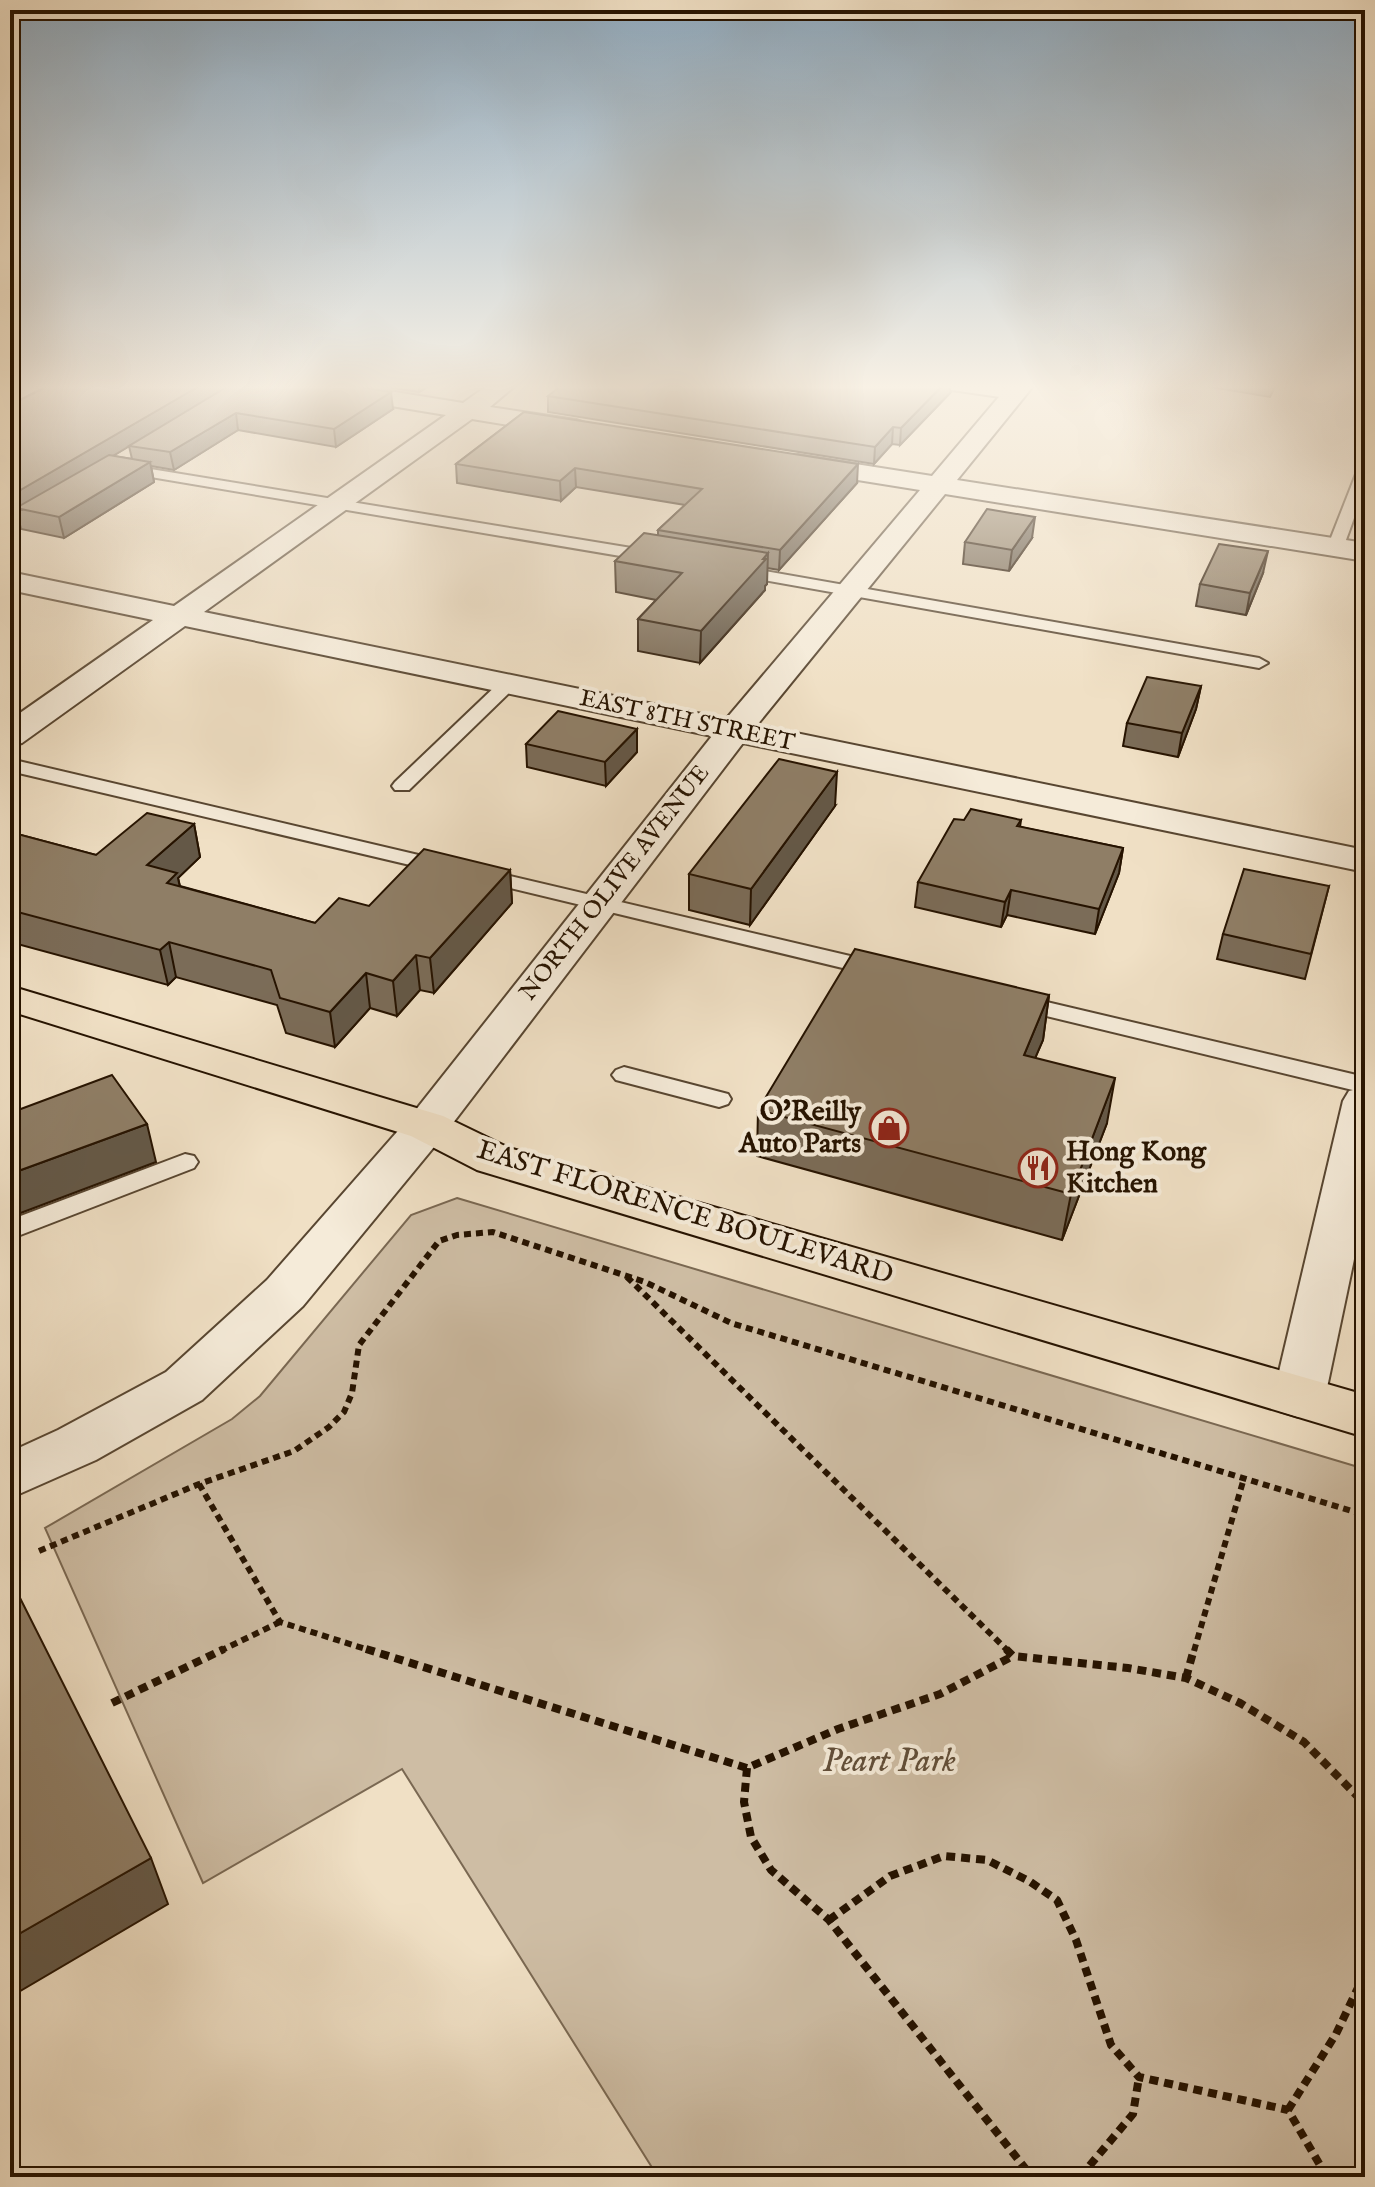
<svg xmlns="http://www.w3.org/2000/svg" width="1375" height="2187" font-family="'IM FELL English',serif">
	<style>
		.green { fill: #cebda4; stroke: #7a6852; stroke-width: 2 }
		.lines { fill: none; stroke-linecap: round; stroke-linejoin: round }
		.service-casing { stroke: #584631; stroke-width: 4 }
		.minor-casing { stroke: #584631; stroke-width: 4 }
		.primary-casing { stroke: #261300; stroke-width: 4 }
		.path-far1 { stroke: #261300; stroke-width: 6; stroke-dasharray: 7 5; stroke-linecap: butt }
		.path { stroke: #261300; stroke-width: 8; stroke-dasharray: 9 6; stroke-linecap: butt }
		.service { fill: #f5ebd9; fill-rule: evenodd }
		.minor { fill: #f5ebd9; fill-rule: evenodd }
		.primary { fill: #f0e0c5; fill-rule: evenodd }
		.wall { fill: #7b6c58; stroke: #261300; stroke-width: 2; fill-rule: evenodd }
		.shaded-wall { fill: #645847; stroke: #261300; stroke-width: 2 }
		.building { fill: #8f7e66; stroke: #261300; stroke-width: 2 }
		.labels { text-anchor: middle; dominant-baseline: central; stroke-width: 8; stroke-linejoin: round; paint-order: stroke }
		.far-street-label { font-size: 24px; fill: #261300; stroke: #f5ebd9 }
		.poi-label { font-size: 28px; font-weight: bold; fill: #261300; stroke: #f5ebd9; text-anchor: end }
		.street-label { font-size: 28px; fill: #261300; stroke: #f5ebd9 }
		.near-park-label { font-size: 34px; font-style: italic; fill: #614e39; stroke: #f5ebd9 }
	</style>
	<rect width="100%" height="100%" fill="#f0e0c5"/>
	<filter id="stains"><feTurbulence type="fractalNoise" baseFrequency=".0025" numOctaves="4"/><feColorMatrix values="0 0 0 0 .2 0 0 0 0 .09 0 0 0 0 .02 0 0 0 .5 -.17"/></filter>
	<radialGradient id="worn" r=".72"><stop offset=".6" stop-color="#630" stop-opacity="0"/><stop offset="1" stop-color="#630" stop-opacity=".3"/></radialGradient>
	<!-- green -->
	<polygon class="green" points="457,1198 1365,1469 1365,2177 658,2177 402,1769 203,1883 45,1528 232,1419 260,1396 411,1215"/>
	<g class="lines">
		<defs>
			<g id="service">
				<path d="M 938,385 C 959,385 1004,383 1021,395 L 1014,399 L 945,389 Z"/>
				<polygon points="120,464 656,552 664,557 656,562 115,471 113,468"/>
				<polygon points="1365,465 1365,488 1343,548 1335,553 1329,551 1327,548 1358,469"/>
				<polygon points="46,500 51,502 51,508 10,532 10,520"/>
				<polygon points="736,566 1259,658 1268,663 1259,668 730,574 728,571"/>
				<polygon points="508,679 514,680 517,684 514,688 409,790 395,790 392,786 395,782 502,680"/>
				<polygon points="10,759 444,861 454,867 444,873 10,771"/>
				<polygon points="480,869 880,963 891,970 880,977 473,879 470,875"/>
				<polygon points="1017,995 1365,1077 1365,1093 1009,1007 1006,1002 1009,997"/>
				<polygon points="624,1067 728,1094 731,1099 728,1104 719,1107 616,1080 612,1075 616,1070"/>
				<polygon points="185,1154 194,1156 198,1162 194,1168 10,1239 10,1220"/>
			</g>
			<g id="minor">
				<polygon points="294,385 352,385 463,403 488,385 516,385 490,407 576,420 585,423 589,428 585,433 576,436 472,419 204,612 726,719 920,490 789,469 785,463 789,457 798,455 932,476 1009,385 1034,385 957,480 1365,543 1365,561 945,494 757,725 1365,850 1365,872 743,743 443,1136 303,1306 202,1400 96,1460 10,1498 10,1452 58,1430 166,1372 267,1280 411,1116 712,736 185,626 22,743 10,746 10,720 153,620 10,590 10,572 174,606 446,415 306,392 297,390"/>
				<polygon points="1365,1087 1365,1207 1325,1397 1318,1411 1299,1417 1280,1411 1273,1397 1343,1101 1349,1091"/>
			</g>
			<polygon id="primary" points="10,986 443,1116 509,1148 1365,1395 1365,1437 477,1170 411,1136 10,1011"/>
		</defs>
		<!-- service casing -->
		<use href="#service" class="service-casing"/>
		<!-- minor casing -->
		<use href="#minor" class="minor-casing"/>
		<!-- primary casing -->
		<use href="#primary" class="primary-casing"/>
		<!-- path-far1 -->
		<g class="path-far1">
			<polyline points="627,1277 1008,1651"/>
			<polyline points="199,1484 280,1622 372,1651"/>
			<polyline points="39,1551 199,1484 294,1451 329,1427 344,1412 352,1393 359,1345 439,1241 457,1235 493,1232 645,1282 731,1323 1365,1515"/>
			<polyline points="220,1651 280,1622"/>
			<polyline points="1194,1651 1244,1478"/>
		</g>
		<!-- path -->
		<g class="path">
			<polyline points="366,1649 747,1768 838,1729 940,1694 1013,1656"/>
			<polyline points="1006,1649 1013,1656 1128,1668 1186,1678 1240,1703 1304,1742 1365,1804"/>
			<polyline points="1186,1678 1194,1649"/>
			<polyline points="112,1703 224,1649"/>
			<polyline points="747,1768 744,1802 751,1837 771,1870 829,1920 1032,2177"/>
			<polyline points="829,1920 890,1876 944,1856 987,1860 1029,1881 1057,1900 1076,1940 1111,2045 1139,2077 1288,2110 1327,2177"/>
			<polyline points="1288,2110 1336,2034 1365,1973"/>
			<polyline points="1080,2177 1133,2114 1139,2077"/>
		</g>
		<!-- service -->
		<use href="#service" class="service"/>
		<!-- minor -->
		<use href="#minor" class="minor"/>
		<!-- primary -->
		<use href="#primary" class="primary"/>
	</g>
	<!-- wall -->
	<g class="wall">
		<path d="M 42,385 L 347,385 L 393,409 L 336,447 L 238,430 L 174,470 L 151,466 L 154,482 L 64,538 L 21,529 L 17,513 L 10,517 L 10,405 L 43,388 ZM 129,446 L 132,459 L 113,456 Z"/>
		<polygon points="371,385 431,385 419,392"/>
		<polygon points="1199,385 1276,385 1270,397"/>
		<polygon points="950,393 900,445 892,444 874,464 548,412 548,396"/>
		<polygon points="524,412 857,483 779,570 767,568 767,584 765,586 765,590 700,663 638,651 638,619 656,600 616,592 615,561 658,535 658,530 685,505 576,487 561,501 457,483 456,464"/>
		<polygon points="1032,538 1009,571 963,564 965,542"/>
		<polygon points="1263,573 1246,615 1196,606 1200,584"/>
		<polygon points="1201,686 1196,709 1178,757 1123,746 1127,723"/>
		<polygon points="637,729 637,752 606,786 527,767 526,744"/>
		<polygon points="835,806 750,925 689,910 689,874"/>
		<polygon points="1021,820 1020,827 1123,848 1119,873 1095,934 1007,915 1001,927 915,907 918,882"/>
		<polygon points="194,824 200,857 178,878 180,886 315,923 369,906 510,870 512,903 434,993 420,990 397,1016 370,1008 335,1047 286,1033 277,1005 176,977 168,985 10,942 10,832 96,855"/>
		<polygon points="1329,886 1305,979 1217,959 1223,934"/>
		<polygon points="1049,995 1043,1040 1035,1058 1107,1123 1062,1240 757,1156 758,1110"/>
	</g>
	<!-- shaded-wall -->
	<g class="shaded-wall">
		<polygon points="201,385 232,385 22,510 16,508 17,513 10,517 10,496"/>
		<polygon points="419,385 431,385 419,392"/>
		<polygon points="943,385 950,385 950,393 900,445 901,428"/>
		<polygon points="391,392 393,409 336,447 334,429"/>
		<polygon points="236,413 238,430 174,470 170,452"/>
		<polygon points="893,427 892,444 874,464 875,447"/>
		<polygon points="150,462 154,482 64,538 59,517"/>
		<polygon points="858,464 857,483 779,570 780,550"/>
		<polygon points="575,468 576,487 561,501 560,481"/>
		<polygon points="1035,517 1032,538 1009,571 1012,550"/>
		<polygon points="1268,551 1263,573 1246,615 1250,593"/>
		<polygon points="768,553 767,584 765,586 765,590 700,663 701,631"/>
		<polygon points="1201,686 1196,709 1178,757 1182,733"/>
		<polygon points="637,729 637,752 606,786 605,762"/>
		<polygon points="837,772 835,806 750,925 751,889"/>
		<polygon points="194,824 200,857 178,878 184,907 147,865"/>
		<polygon points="1123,848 1119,873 1095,934 1099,909"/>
		<polygon points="510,870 512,903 434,993 430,958"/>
		<polygon points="1011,890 1007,915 1001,927 1005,902"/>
		<polygon points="169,942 176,977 168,985 160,950"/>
		<polygon points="416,955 420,990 397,1016 393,981"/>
		<polygon points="366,973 370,1008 335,1047 330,1012"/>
		<polygon points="1049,995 1043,1040 1017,1100 1024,1055"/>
		<polygon points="1115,1078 1107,1123 1062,1240 1071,1194"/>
		<polygon points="147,1124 156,1162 10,1217 10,1174"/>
		<polygon points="151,1858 168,1904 10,1997 10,1939"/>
	</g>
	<!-- building -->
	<g class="building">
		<polygon points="50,385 201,385 10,496 10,405"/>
		<polygon points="230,385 347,385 391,392 334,429 236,413 170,452 129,446"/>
		<polygon points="562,385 943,385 901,428 893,427 875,447 548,396"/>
		<polygon points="524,412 858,464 780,550 658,530 702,489 575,468 560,481 456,464"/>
		<polygon points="109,455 150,462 59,517 16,508"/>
		<polygon points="987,509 1035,517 1012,550 965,542"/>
		<polygon points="644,533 768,553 763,559 766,559 701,631 638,619 682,573 615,561"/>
		<polygon points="1219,544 1268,551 1250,593 1200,584"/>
		<polygon points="1147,677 1201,686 1182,733 1127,723"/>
		<polygon points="558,711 637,729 605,762 526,744"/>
		<polygon points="779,759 837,772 751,889 689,874"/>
		<polygon points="971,809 1021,820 1017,826 1123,848 1099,909 1011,890 1005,902 918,882 954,819 964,820"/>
		<polygon points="147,813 194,824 147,865 177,873 167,883 315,923 339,898 369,906 424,849 510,870 430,958 416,955 393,981 366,973 330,1012 280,998 271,970 169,942 160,950 10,910 10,832 96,855"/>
		<polygon points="1244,869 1329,886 1311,954 1223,934"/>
		<polygon points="855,949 1049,995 1024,1055 1115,1078 1071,1194 758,1110"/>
		<polygon points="112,1075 147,1124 10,1174 10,1113"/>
		<polygon points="17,1592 151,1858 10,1939 10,1595"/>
	</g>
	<!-- sky -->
	<linearGradient id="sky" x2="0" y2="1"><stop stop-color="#8faabf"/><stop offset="0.56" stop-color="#f8f1e5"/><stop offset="1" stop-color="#f8f1e5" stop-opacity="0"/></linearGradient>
	<rect width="1375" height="691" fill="url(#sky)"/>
	<!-- icons -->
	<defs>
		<symbol id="shop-ring" viewBox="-11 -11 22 22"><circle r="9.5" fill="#f5ebd9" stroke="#8f2418" stroke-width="1.5"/><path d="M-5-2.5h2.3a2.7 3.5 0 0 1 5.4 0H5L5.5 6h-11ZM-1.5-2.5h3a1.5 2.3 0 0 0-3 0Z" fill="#8f2418"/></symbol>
		<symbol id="restaurant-ring" viewBox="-11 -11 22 22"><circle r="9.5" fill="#f5ebd9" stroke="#8f2418" stroke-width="1.5"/><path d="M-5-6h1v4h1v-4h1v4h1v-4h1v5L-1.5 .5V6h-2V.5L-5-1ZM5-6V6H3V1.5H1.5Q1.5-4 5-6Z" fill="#8f2418"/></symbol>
	</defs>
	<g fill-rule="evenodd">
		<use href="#shop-ring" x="867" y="1106" width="44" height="44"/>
		<use href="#restaurant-ring" x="1016" y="1146" width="44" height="44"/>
	</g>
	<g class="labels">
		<!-- far-street labels -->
		<g class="far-street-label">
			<text transform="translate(687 721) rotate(12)">EAST 8TH STREET</text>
			<text transform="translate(615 883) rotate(-52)">NORTH OLIVE AVENUE</text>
		</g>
		<!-- poi labels -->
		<g class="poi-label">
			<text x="861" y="1112">O'Reilly<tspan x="861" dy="32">Auto Parts</tspan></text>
			<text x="1066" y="1152" text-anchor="start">Hong Kong<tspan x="1066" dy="32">Kitchen</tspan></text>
		</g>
		<!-- street labels -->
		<g class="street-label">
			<text transform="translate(685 1213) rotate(17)">EAST FLORENCE BOULEVARD</text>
		</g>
		<!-- near-park labels -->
		<g class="near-park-label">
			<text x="889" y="1761">Peart Park</text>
		</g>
	</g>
	<!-- margin -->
	<rect width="1375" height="2187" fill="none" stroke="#f0e0c5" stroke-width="40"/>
	<rect x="12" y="12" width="1351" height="2163" fill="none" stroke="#261300" stroke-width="4"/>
	<rect x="20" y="20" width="1335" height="2147" fill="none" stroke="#261300" stroke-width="2"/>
	<rect width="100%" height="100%" filter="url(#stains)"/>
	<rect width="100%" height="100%" fill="url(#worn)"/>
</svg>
